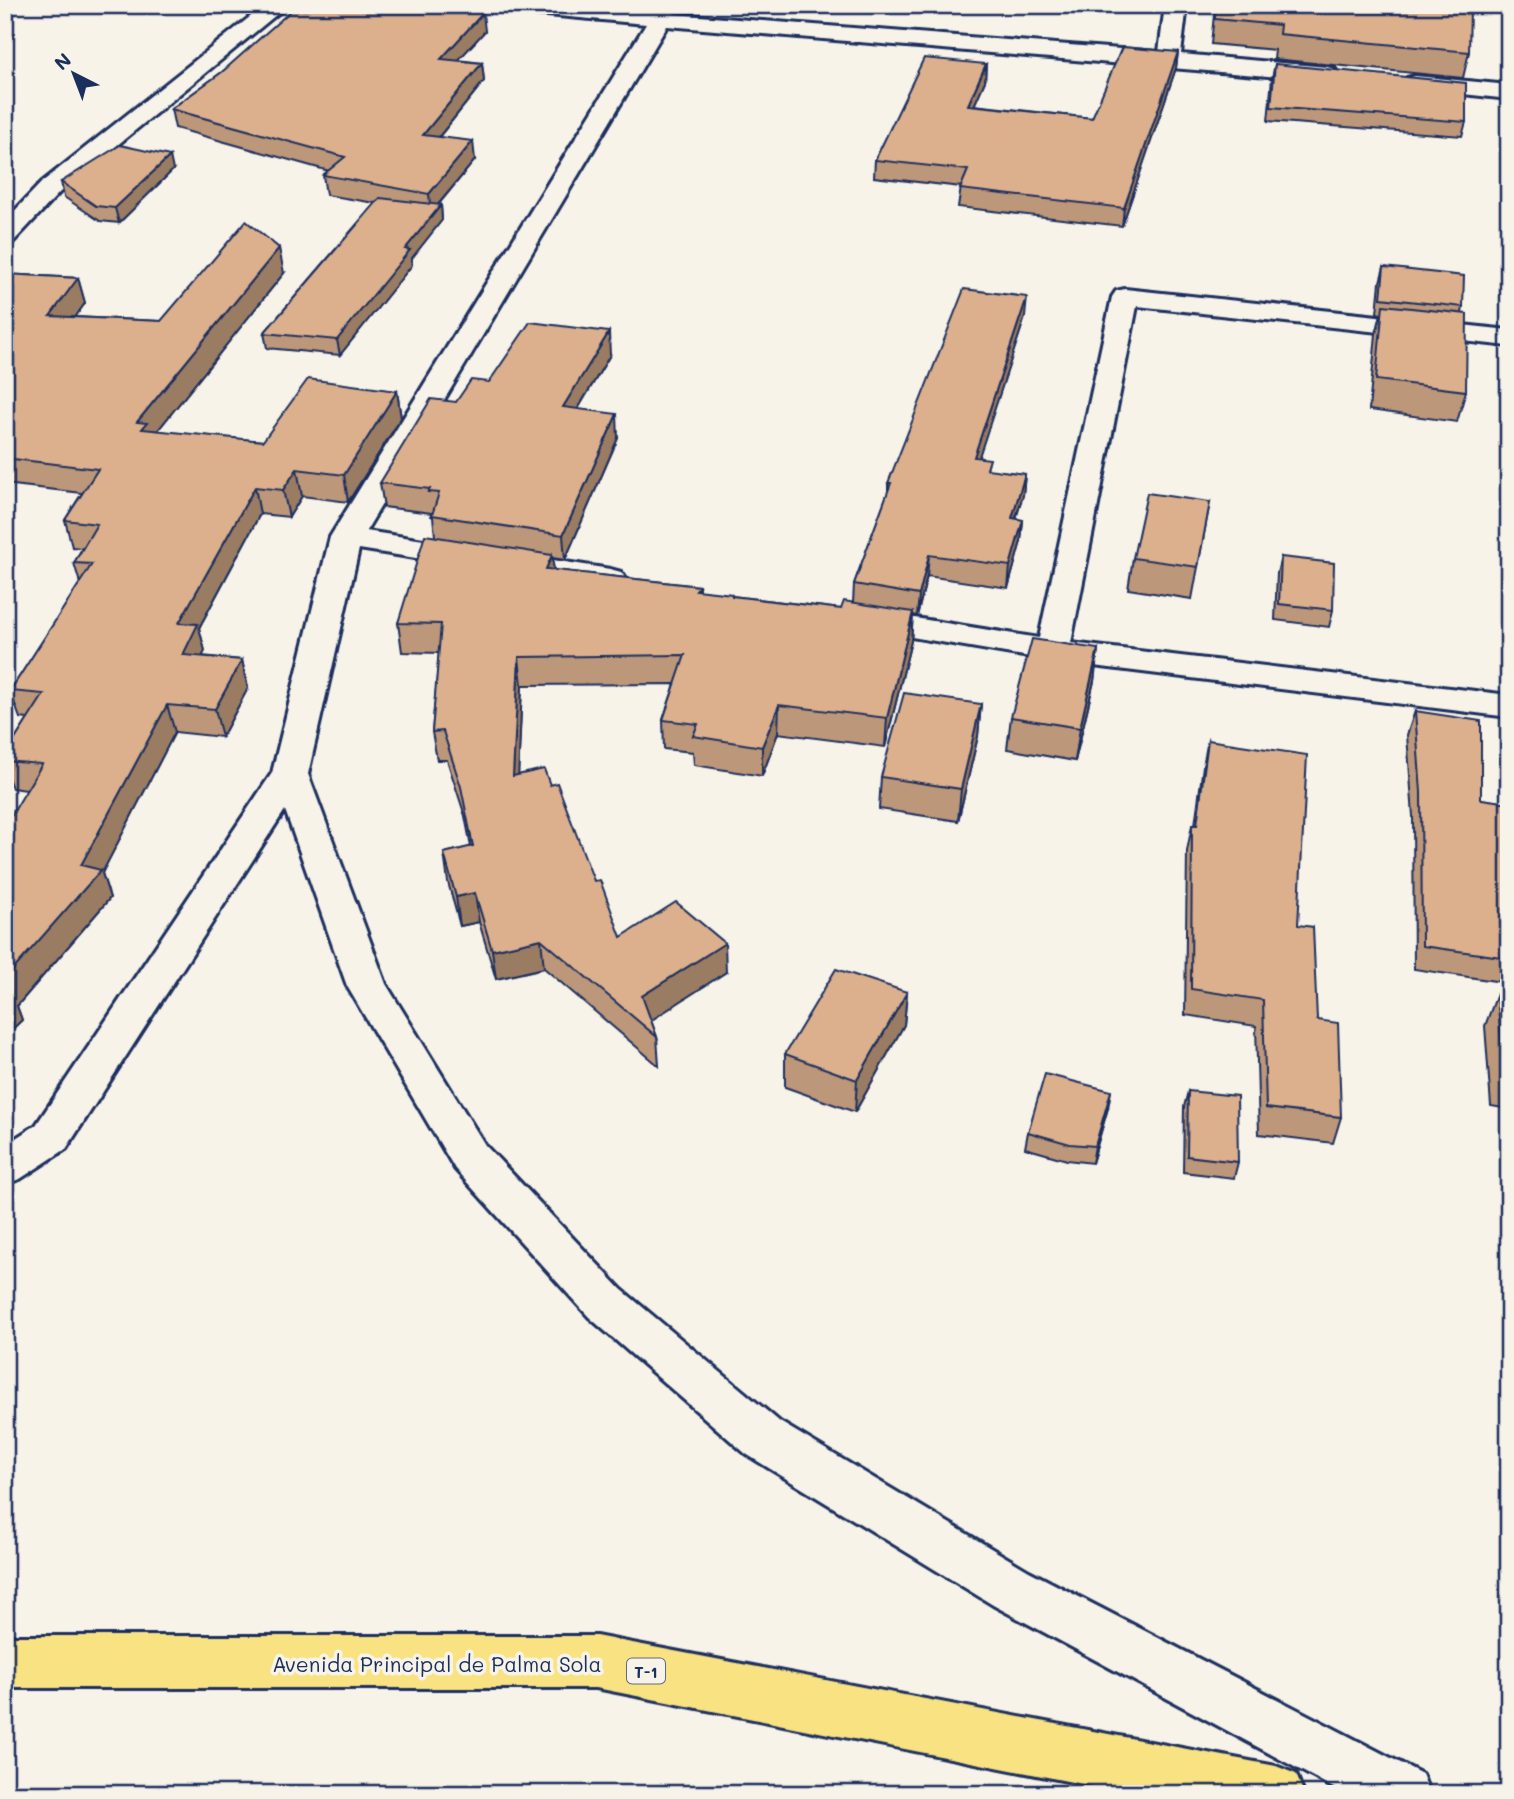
<svg xmlns="http://www.w3.org/2000/svg" width="1514" height="1799" font-family="Mali,sans-serif">
	<style>
		.lines { fill: none; stroke-linecap: round; stroke-linejoin: round }
		.minor-casing { stroke: #1b2f5e; stroke-width: 6 }
		.highway-casing { stroke: #1b2f5e; stroke-width: 6 }
		.minor { fill: #f7f3e8; fill-rule: evenodd }
		.highway { fill: #f8e281; fill-rule: evenodd }
		.wall { fill: #bd9779; stroke: #1b2f5e; stroke-width: 2 }
		.shaded-wall { fill: #9a7b63; stroke: #1b2f5e; stroke-width: 2 }
		.building { fill: #dcb08d; stroke: #1b2f5e; stroke-width: 2 }
		.labels { text-anchor: middle; dominant-baseline: central; stroke-width: 7; stroke-linejoin: round; paint-order: stroke }
		.shield { fill: #f7f3e8; stroke: #5d6a87; stroke-width: 2 }
		.shield-label { font-size: 16px; font-weight: bold; fill: #1b2f5e }
		.near-street-label { font-size: 21px; fill: #1b2f5e; stroke: #f7f3e8 }
	</style>
	<rect width="100%" height="100%" fill="#f7f3e8"/>
	<filter id="ink" filterUnits="userSpaceOnUse"><feTurbulence type="fractalNoise" baseFrequency=".0143" numOctaves="2"/><feDisplacementMap in="SourceGraphic" scale="14" xChannelSelector="R" yChannelSelector="G"/><feConvolveMatrix kernelMatrix="1 2 1 2 8 2 1 2 1" color-interpolation-filters="sRGB"/></filter>
	<g filter="url(#ink)">
		<g class="lines">
			<defs>
				<g id="minor">
					<polygon points="265,5 288,5 60,192 14,241 5,244 5,221 42,182"/>
					<polygon points="493,5 574,5 654,12 658,5 679,5 674,14 1159,52 1165,5 1187,5 1181,54 1327,67 1335,69 1338,74 1335,79 1327,81 667,26 366,531 610,569 621,572 626,579 621,586 610,589 359,549 308,774 386,984 485,1145 621,1289 780,1422 1029,1571 1422,1774 1430,1794 1345,1794 993,1605 746,1454 589,1317 455,1169 347,986 285,810 66,1149 20,1179 5,1184 5,1145 36,1125 272,773 330,537 646,24 503,11 496,9"/>
					<polygon points="1415,76 1509,85 1509,99 1407,88 1404,83 1407,78"/>
					<polygon points="1125,289 1509,330 1509,346 1137,306 1071,643 1509,695 1509,717 1053,661 847,626 842,619 847,612 859,609 1039,638 1112,297 1116,291"/>
				</g>
				<polygon id="highway" points="5,1636 596,1636 1276,1766 1296,1774 1304,1794 1133,1794 596,1688 5,1688"/>
			</defs>
			<!-- minor casing -->
			<use href="#minor" class="minor-casing"/>
			<!-- highway casing -->
			<use href="#highway" class="highway-casing"/>
			<!-- minor -->
			<use href="#minor" class="minor"/>
			<!-- highway -->
			<use href="#highway" class="highway"/>
		</g>
		<!-- wall -->
		<g class="wall">
			<polygon points="310,5 471,5 464,11 485,31 458,60 482,63 484,81 439,137 475,160 438,205 441,205 442,220 412,258 412,265 340,355 267,348 264,333 375,203 326,195 323,175 329,171 175,128 171,109 222,72 306,10"/>
			<polygon points="1215,5 1461,5 1469,52 1463,78 1274,59 1275,50 1211,44"/>
			<polygon points="1178,52 1176,68 1122,226 958,207 961,187 874,177 875,160 986,64 985,81 974,105 1092,118"/>
			<polygon points="1275,64 1466,122 1462,136 1268,121 1272,78"/>
			<polygon points="173,170 119,223 100,221 64,197 61,182"/>
			<polygon points="1384,267 1463,307 1462,313 1466,391 1457,422 1369,410 1376,334 1381,314 1377,313 1380,282"/>
			<polygon points="284,273 157,431 263,441 397,391 401,418 348,502 302,496 289,517 260,514 199,628 205,651 202,656 242,660 248,688 222,737 175,732 102,873 110,898 17,1006 22,1020 5,1036 27,790 12,788 5,770 5,755 28,719 20,718 10,691 80,583 74,563 82,548 72,547 65,520 82,493 5,484 5,274 78,278 85,303 75,317 161,321"/>
			<polygon points="1025,317 978,458 989,470 1025,474 1023,495 1016,519 1023,520 1021,541 1008,588 927,576 917,616 913,615 911,641 885,747 778,733 762,776 694,765 693,752 664,749 663,720 675,684 522,685 518,775 550,785 594,881 621,937 726,972 651,1020 657,1037 659,1066 544,968 496,979 479,922 460,926 448,882 444,853 471,847 465,816 447,760 437,760 432,732 439,653 402,652 398,623 435,536 433,517 431,516 431,513 384,507 380,483 456,402 489,382 610,355 578,409 618,438 565,560 552,558 554,570 699,586 699,591 732,596 841,609 853,603 854,584 888,492 888,483"/>
			<polygon points="1210,502 1192,599 1128,589 1133,558"/>
			<polygon points="1281,557 1333,610 1329,627 1275,620 1277,573"/>
			<polygon points="1098,649 1094,681 1075,761 1007,749 1011,717"/>
			<polygon points="981,704 978,736 958,821 879,809 881,777"/>
			<polygon points="1415,711 1481,799 1509,803 1509,983 1414,969 1413,816 1407,735"/>
			<polygon points="1208,740 1298,925 1317,1020 1341,1117 1333,1143 1259,1134 1256,1026 1185,1015 1187,851 1192,825 1195,825 1203,766"/>
			<polygon points="907,992 904,1025 855,1112 785,1087 785,1054"/>
			<polygon points="1497,994 1509,996 1509,1109 1491,1106 1485,1026"/>
			<polygon points="1188,1091 1238,1162 1234,1178 1183,1172 1184,1107"/>
			<polygon points="1108,1108 1092,1163 1067,1160 1025,1148 1028,1132"/>
		</g>
		<!-- shaded-wall -->
		<g class="shaded-wall">
			<polygon points="450,5 471,5 447,27 445,9"/>
			<polygon points="483,13 485,31 443,77 441,59"/>
			<polygon points="1178,52 1176,68 1122,226 1124,208"/>
			<polygon points="482,63 484,81 425,154 423,135"/>
			<polygon points="986,64 985,81 967,122 968,105"/>
			<polygon points="473,141 475,160 431,213 429,194"/>
			<polygon points="170,156 173,170 119,223 115,208"/>
			<polygon points="441,205 442,220 412,258 412,265 340,355 337,340 405,249"/>
			<polygon points="279,248 284,273 151,439 137,422"/>
			<polygon points="78,278 85,303 58,342 50,316"/>
			<polygon points="1027,297 1025,317 972,478 974,457"/>
			<polygon points="609,332 610,355 565,430 563,407"/>
			<polygon points="397,391 401,418 348,502 344,475"/>
			<polygon points="617,414 618,438 565,560 563,535"/>
			<polygon points="297,469 302,496 289,517 283,490"/>
			<polygon points="1025,474 1023,495 1009,539 1012,518"/>
			<polygon points="255,487 260,514 199,628 205,651 190,682 183,655 179,623"/>
			<polygon points="1023,520 1021,541 1008,588 1010,566"/>
			<polygon points="552,555 555,583 546,569"/>
			<polygon points="929,555 927,576 917,616 919,595"/>
			<polygon points="913,612 911,641 885,747 887,718"/>
			<polygon points="1098,649 1094,681 1075,761 1080,728"/>
			<polygon points="519,657 522,685 517,805 513,776"/>
			<polygon points="242,660 248,688 222,737 215,709"/>
			<polygon points="981,704 978,736 958,821 961,789"/>
			<polygon points="167,705 175,732 102,873 110,898 17,1006 22,1020 5,1036 5,979 81,865"/>
			<polygon points="779,705 778,733 762,776 762,747"/>
			<polygon points="475,893 479,922 460,926 456,897"/>
			<polygon points="541,939 544,968 496,979 492,950"/>
			<polygon points="725,943 726,972 644,1025 642,996"/>
			<polygon points="907,992 904,1025 855,1112 857,1080"/>
			<polygon points="1111,1091 1108,1108 1092,1163 1095,1146"/>
		</g>
		<!-- building -->
		<g class="building">
			<polygon points="310,5 450,5 445,9 483,13 441,59 482,63 423,135 473,141 429,194 323,175 345,157 171,109 222,72 294,8 306,10"/>
			<polygon points="1216,5 1461,5 1461,9 1470,9 1469,52 1279,34 1280,25 1215,19"/>
			<polygon points="1122,47 1178,52 1124,208 960,189 968,170 875,160 924,58 986,64 968,105 1092,118"/>
			<polygon points="1275,64 1466,83 1466,122 1271,107"/>
			<polygon points="120,145 170,156 115,208 96,206 61,182"/>
			<polygon points="380,198 441,205 405,249 410,250 337,340 264,333"/>
			<polygon points="246,221 279,248 137,422 147,423 142,429 263,441 308,379 397,391 344,475 297,469 283,490 255,487 179,623 198,624 183,655 242,660 215,709 167,705 81,865 101,870 5,979 5,826 42,764 5,761 5,755 44,694 10,691 92,564 74,563 97,524 65,520 98,469 5,458 5,274 78,278 50,316 161,321"/>
			<polygon points="1384,267 1464,276 1463,307 1381,298"/>
			<polygon points="964,289 1027,297 974,457 990,459 987,469 1025,474 1012,518 1023,520 1010,566 929,555 919,595 854,584 891,483 888,483"/>
			<polygon points="1383,305 1467,314 1466,391 1376,380"/>
			<polygon points="530,322 609,332 563,407 617,414 563,535 432,515 439,493 428,492 430,489 380,483 431,399 456,402 471,380 489,382"/>
			<polygon points="1147,493 1210,502 1198,567 1133,558"/>
			<polygon points="425,535 552,555 546,569 699,586 696,590 732,594 732,596 841,609 844,601 913,612 887,718 779,705 762,747 693,736 698,724 663,720 685,655 519,657 513,776 544,769 550,785 557,783 594,881 600,880 621,937 676,902 725,943 642,996 657,1037 541,939 492,950 475,893 456,897 444,853 473,846 461,787 443,731 432,732 441,624 398,623"/>
			<polygon points="1281,557 1334,563 1333,610 1279,604"/>
			<polygon points="1032,639 1098,649 1080,728 1011,717"/>
			<polygon points="904,693 981,704 961,789 881,777"/>
			<polygon points="1415,711 1481,721 1481,799 1509,803 1509,958 1422,946 1421,792"/>
			<polygon points="1208,740 1307,755 1298,925 1313,927 1317,1020 1338,1023 1341,1117 1266,1108 1263,1000 1191,989 1192,825 1197,825"/>
			<polygon points="836,969 907,992 857,1080 785,1054"/>
			<polygon points="5,989 11,992 5,998"/>
			<polygon points="1497,994 1509,996 1509,1075 1504,1074"/>
			<polygon points="1045,1074 1111,1091 1095,1146 1070,1144 1028,1132"/>
			<polygon points="1188,1091 1237,1096 1238,1162 1187,1156"/>
		</g>
	</g>
	<g class="labels">
		<!-- shield labels -->
		<rect class="shield" x="627" y="1658.5" width="38" height="25" rx="5"/>
		<g class="shield-label">
			<text x="646" y="1671">T-1</text>
		</g>
		<!-- near-street labels -->
		<g class="near-street-label">
			<text x="437" y="1663">Avenida Principal de Palma Sola</text>
		</g>
	</g>
	<!-- margin -->
	<rect width="1514" height="1799" fill="none" stroke="#f7f3e8" stroke-width="28"/>
	<rect x="14" y="14" width="1486" height="1771" fill="none" stroke="#1b2f5e" stroke-width="2.5" filter="url(#ink)"/>
	<!-- north arrow -->
	<g transform="translate(74 74) rotate(318)" stroke="#f7f3e8" stroke-width="5" paint-order="stroke">
	<path d="M0-5L12 26L0 18L-12 26Z" fill="#1b2f5e"/>
	<text y="-10" font-size="19" font-weight="bold" text-anchor="middle" fill="#1b2f5e">N</text>
	</g>
</svg>
